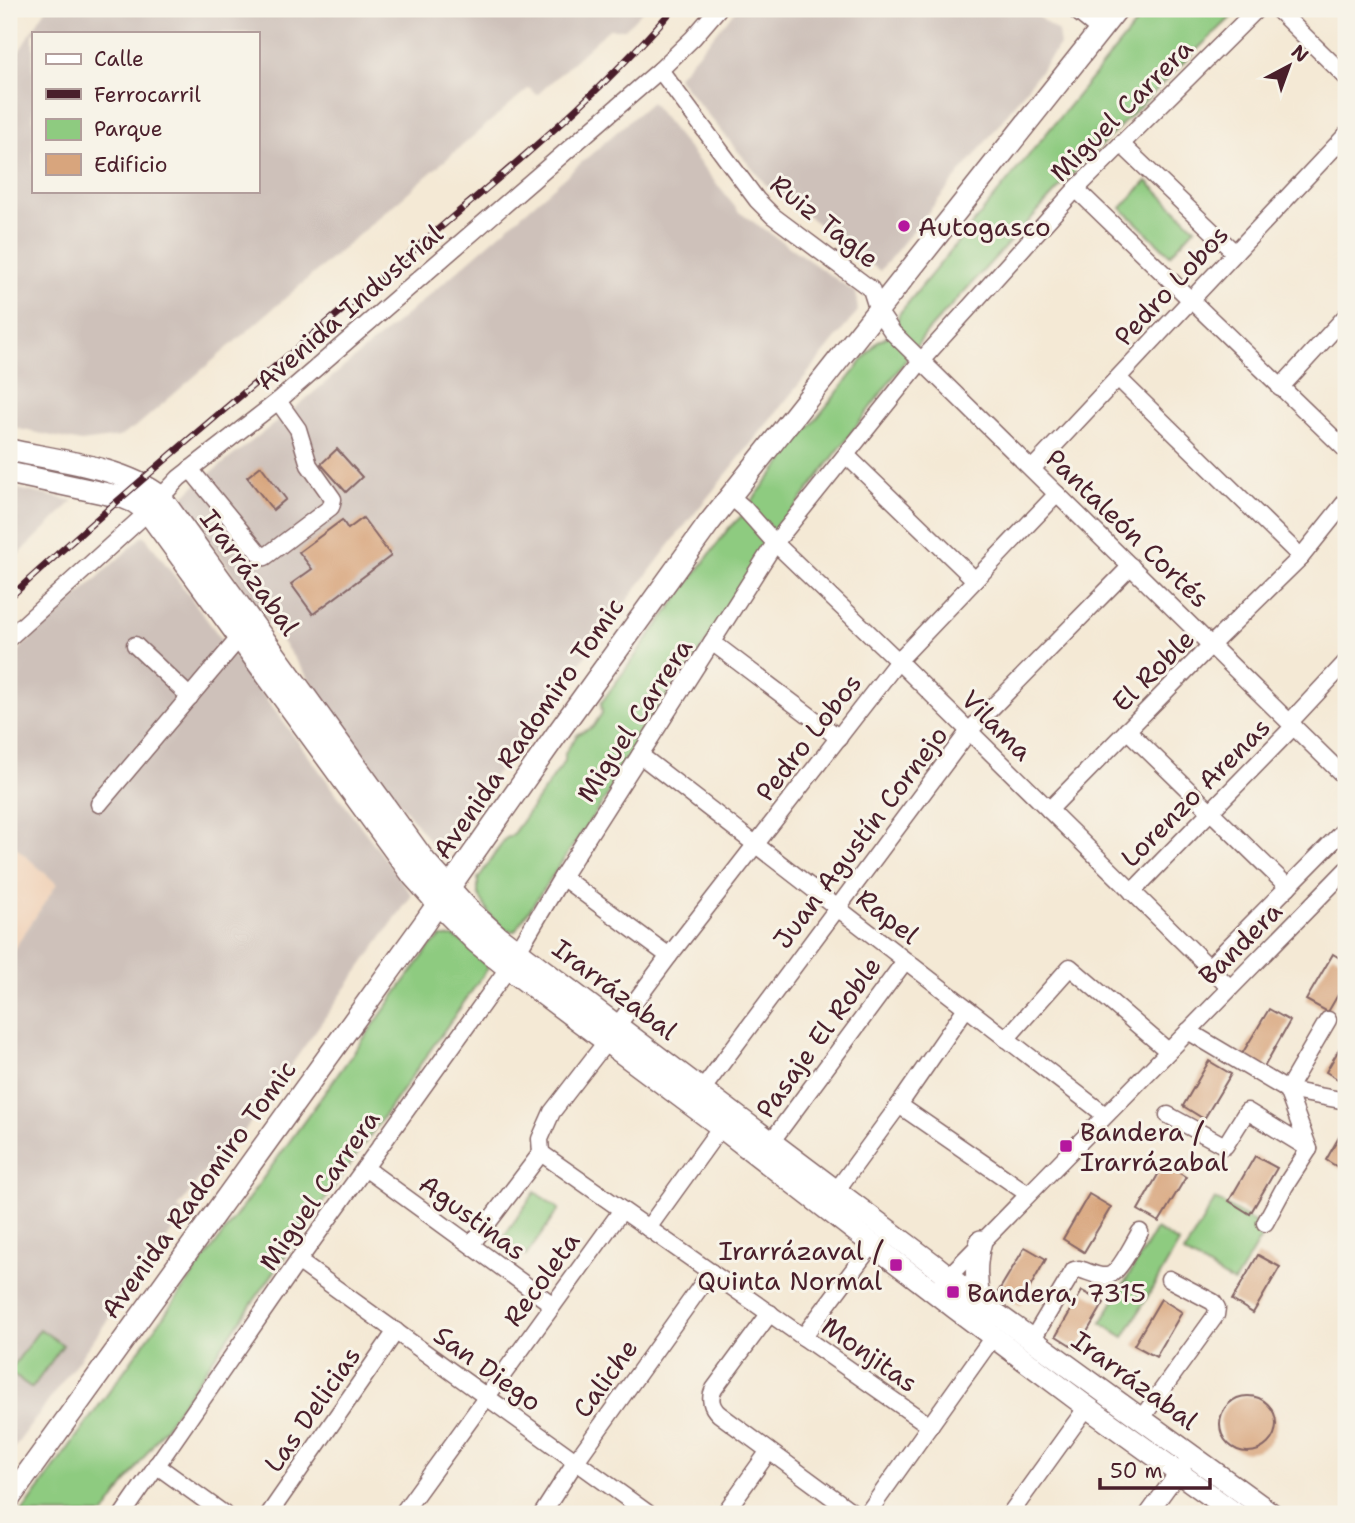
<svg xmlns="http://www.w3.org/2000/svg" width="1355" height="1523" font-family="'Shantell Sans',sans-serif">
	<style>
		.built { fill: #f1d5bd }
		.industrial { fill: #cec1ba; fill-rule: evenodd }
		.green { fill: #8ecb80; stroke: #6c7556; stroke-width: 2 }
		.building { fill: #d8a57d }
		.lines { fill: none; stroke-linecap: round; stroke-linejoin: round }
		.minor-casing { stroke: #866666; stroke-width: 19 }
		.major-casing { stroke: #866666; stroke-width: 24 }
		.minor { stroke: #fff; stroke-width: 16 }
		.major { stroke: #fff; stroke-width: 21 }
		.rail-casing { stroke: #4a1f2b; stroke-width: 7 }
		.rail { stroke: #f7f3e8; stroke-width: 4.5; stroke-dasharray: 13; stroke-linecap: butt }
		.poi-dot { fill: #b5179e; stroke: #f7f3e8; stroke-width: 2.5 }
		.labels { text-anchor: middle; dominant-baseline: central; stroke-width: 6; stroke-linejoin: round; paint-order: stroke }
		.street-label { font-size: 26px; fill: #4a1f2b; stroke: #f7f3e8 }
		.poi-label { font-size: 26px; fill: #4a1f2b; stroke: #f7f3e8; text-anchor: start }
	</style>
	<rect width="100%" height="100%" fill="#f7f3e8"/>
	<filter id="ink" filterUnits="userSpaceOnUse"><feTurbulence type="fractalNoise" baseFrequency=".0143" numOctaves="2"/><feDisplacementMap in="SourceGraphic" scale="14" xChannelSelector="R" yChannelSelector="G"/><feConvolveMatrix kernelMatrix="1 2 1 2 8 2 1 2 1" color-interpolation-filters="sRGB"/></filter>
	<filter id="wash" filterUnits="userSpaceOnUse"><feTurbulence type="fractalNoise" baseFrequency=".00686" numOctaves="4" result="noise"/><feDisplacementMap in="SourceGraphic" scale="28" xChannelSelector="R" yChannelSelector="G"/><feGaussianBlur stdDeviation="1.57" result="paint"/><feColorMatrix in="noise" values="0 0 0 0 0 0 0 0 0 0 0 0 0 0 0 0 0 1.4 0 .05"/><feComposite in="paint" operator="in"/></filter>
	<g filter="url(#wash)">
		<rect width="100%" height="100%" fill="#f4e9d5"/>
		<!-- built -->
		<polygon class="built" points="9,841 57,884 9,957"/>
		<!-- industrial -->
		<g class="industrial">
			<path d="M 46,9 L 644,9 L 625,29 L 609,29 L 537,95 L 529,88 L 138,425 L 119,437 L 81,442 L 9,427 L 9,67 ZM 257,33 L 257,191 L 33,191 L 33,33 Z"/>
			<polygon points="737,9 1028,9 1058,32 1060,45 984,144 880,271 765,184 677,77"/>
			<polygon points="651,102 739,212 856,293 858,311 678,534 437,851 372,766 180,500 199,482 301,403 425,299"/>
			<polygon points="9,487 73,501 9,564"/>
			<polygon points="144,535 412,895 235,1144 228,1139 178,1208 185,1214 9,1455 9,957 57,884 9,841 9,661 23,646"/>
		</g>
		<!-- green -->
		<g class="green">
			<path d="M 1148,9 L 1240,9 L 1185,61 L 1060,187 L 927,332 L 771,540 L 636,753 L 515,931 L 504,930 L 490,915 L 478,894 L 478,879 L 505,839 L 512,835 L 565,761 L 565,753 L 578,734 L 593,727 L 602,713 L 601,703 L 729,528 L 747,511 L 754,498 L 878,341 C 889,339 897,325 899,314 Z"/>
			<polygon points="1147,181 1195,228 1170,255 1121,208"/>
			<polygon points="441,937 454,937 465,943 488,968 104,1514 21,1514 429,948"/>
			<polygon points="535,1192 559,1209 526,1256 502,1239"/>
			<polygon points="1215,1199 1266,1229 1234,1283 1184,1253"/>
			<polygon points="1156,1229 1179,1243 1124,1337 1101,1323"/>
			<polygon points="40,1329 63,1345 32,1388 9,1372"/>
		</g>
		<g id="blocks">
			<!-- building -->
			<g class="building">
				<polygon points="337,449 362,477 346,492 321,464"/>
				<polygon points="261,466 286,499 273,510 247,477"/>
				<polygon points="363,518 391,556 313,614 291,584 312,569 299,552 342,520 348,529"/>
				<polygon points="1333,954 1346,962 1346,981 1328,1012 1306,1000"/>
				<polygon points="1269,1009 1290,1021 1264,1067 1242,1054"/>
				<polygon points="1346,1037 1346,1084 1326,1072"/>
				<polygon points="1209,1061 1231,1074 1204,1119 1183,1106"/>
				<polygon points="1346,1125 1346,1172 1326,1160"/>
				<polygon points="1255,1156 1277,1168 1250,1214 1229,1201"/>
				<polygon points="1164,1164 1186,1177 1159,1222 1138,1210"/>
				<polygon points="1089,1194 1111,1207 1084,1252 1063,1239"/>
				<polygon points="1025,1247 1046,1259 1020,1305 998,1292"/>
				<polygon points="1258,1255 1280,1267 1253,1313 1232,1300"/>
				<polygon points="1082,1291 1104,1303 1077,1349 1056,1336"/>
				<polygon points="1161,1299 1182,1312 1156,1357 1134,1345"/>
				<circle cx="1248" cy="1424" r="28"/>
			</g>
		</g>
	</g>
	<g filter="url(#ink)">
		<use href="#blocks" fill-opacity="0" stroke="#866666" stroke-width="2"/>
		<g class="lines">
			<defs>
				<g id="minor">
					<polyline points="1074,9 1100,30"/>
					<polyline points="1277,9 1346,77"/>
					<polyline points="660,70 757,200 773,216 868,287 871,289 878,311 893,333 1346,778"/>
					<polyline points="1121,144 1235,253"/>
					<polyline points="1076,189 1346,450"/>
					<polyline points="1118,378 1301,557"/>
					<polyline points="1280,388 1346,316"/>
					<polyline points="846,455 975,580"/>
					<polyline points="190,469 258,552 265,557 331,507 333,499 309,465 298,429 278,401"/>
					<polyline points="1032,469 1346,135"/>
					<polyline points="730,496 744,508 775,543 898,661 1230,988"/>
					<polyline points="9,638 139,520 179,478 278,401 660,70 693,38 718,9"/>
					<polyline points="712,642 839,738"/>
					<polyline points="135,645 190,697"/>
					<polyline points="1290,722 1346,662"/>
					<polyline points="1127,730 1288,887"/>
					<polyline points="640,755 1105,1115"/>
					<polyline points="99,804 240,637"/>
					<polyline points="1049,810 1211,645 1301,557 1346,501"/>
					<polyline points="562,877 669,956"/>
					<polyline points="1132,892 1294,726"/>
					<polyline points="1208,968 1346,828"/>
					<polyline points="617,1026 669,956 898,661 1057,494"/>
					<polyline points="1188,1031 1287,1090 1346,1101"/>
					<polyline points="1006,1039 1070,967 1168,1051"/>
					<polyline points="702,1090 969,731 1131,566"/>
					<polyline points="899,1105 1028,1194"/>
					<polyline points="1168,1115 1225,1146 1247,1111 1309,1149"/>
					<polyline points="771,1142 905,961"/>
					<polyline points="541,1153 930,1426"/>
					<polyline points="365,1168 553,1305"/>
					<polyline points="836,1191 899,1105 966,1008"/>
					<polyline points="1265,1223 1285,1186 1309,1149 1287,1090 1328,1020"/>
					<polyline points="648,1228 720,1128"/>
					<polyline points="471,1245 541,1153 540,1139 552,1112 606,1042"/>
					<polyline points="298,1261 649,1514"/>
					<polyline points="942,1283 1346,870"/>
					<path d="M 770,1313 L 714,1389 C 709,1398 711,1407 719,1414 L 855,1514"/>
					<polyline points="803,1337 872,1245"/>
					<path d="M 1032,1340 L 1074,1270 L 1079,1269 C 1087,1271 1098,1277 1106,1276 C 1118,1276 1134,1242 1140,1232"/>
					<polyline points="1141,1419 1216,1315 1217,1308 1213,1302 1169,1279"/>
					<polyline points="156,1465 224,1514"/>
					<polyline points="123,1514 298,1261 504,974 562,877 775,543 921,361 1076,189 1257,9"/>
					<polyline points="269,1514 396,1331"/>
					<polyline points="402,1514 622,1210"/>
					<polyline points="542,1514 576,1461 711,1272"/>
					<polyline points="724,1514 769,1451"/>
					<polyline points="867,1514 993,1337"/>
					<polyline points="1010,1514 1087,1407"/>
					<polyline points="1148,1514 1183,1466"/>
				</g>
				<g id="major">
					<path d="M 9,450 C 55,460 123,467 160,496 L 425,861 L 471,912 L 499,937 L 933,1264 L 980,1302 L 1272,1514"/>
					<polyline points="9,473 122,497 134,502 147,511 413,876 438,904 476,942 508,968 713,1121 955,1308 1087,1407 1236,1514"/>
					<path d="M 980,1302 C 975,1281 975,1262 981,1241"/>
					<polyline points="9,1499 423,925 559,731 709,523 1117,9"/>
				</g>
			</defs>
			<!-- minor casing -->
			<use href="#minor" class="minor-casing"/>
			<!-- major casing -->
			<use href="#major" class="major-casing"/>
			<!-- minor -->
			<use href="#minor" class="minor"/>
			<!-- major -->
			<use href="#major" class="major"/>
			<defs>
				<path id="rail" d="M 9,598 C 139,479 275,367 410,253 C 501,176 595,100 673,9"/>
			</defs>
			<!-- rail casing -->
			<use href="#rail" class="rail-casing"/>
			<!-- rail -->
			<use href="#rail" class="rail"/>
		</g>
	</g>
	<!-- markers -->
	<g class="poi-dot">
		<circle cx="904" cy="226" r="7"/>
		<rect x="1059" y="1139" width="14" height="14" rx="3.5"/>
		<rect x="889" y="1258" width="14" height="14" rx="3.5"/>
		<rect x="946" y="1285" width="14" height="14" rx="3.5"/>
	</g>
	<g class="labels">
		<!-- street labels -->
		<g class="street-label">
			<text transform="translate(1121 110) rotate(-45)">Miguel Carrera</text>
			<text transform="translate(825 221) rotate(39)">Ruiz Tagle</text>
			<text transform="translate(1171 285) rotate(-47)">Pedro Lobos</text>
			<text transform="translate(349 307) rotate(-41)">Avenida Industrial</text>
			<text transform="translate(1128 528) rotate(44)">Pantaleón Cortés</text>
			<text transform="translate(250 572) rotate(54)">Irarrázabal</text>
			<text transform="translate(1153 670) rotate(-45)">El Roble</text>
			<text transform="translate(634 720) rotate(-57)">Miguel Carrera</text>
			<text transform="translate(997 725) rotate(45)">Vilama</text>
			<text transform="translate(528 728) rotate(-55)">Avenida Radomiro Tomic</text>
			<text transform="translate(808 737) rotate(-52)">Pedro Lobos</text>
			<text transform="translate(1195 792) rotate(-45)">Lorenzo Arenas</text>
			<text transform="translate(860 837) rotate(-53)">Juan Agustín Cornejo</text>
			<text transform="translate(888 916) rotate(38)">Rapel</text>
			<text transform="translate(1240 943) rotate(-45)">Bandera</text>
			<text transform="translate(615 989) rotate(37)">Irarrázabal</text>
			<text transform="translate(818 1037) rotate(-54)">Pasaje El Roble</text>
			<text transform="translate(198 1189) rotate(-54)">Avenida Radomiro Tomic</text>
			<text transform="translate(319 1190) rotate(-55)">Miguel Carrera</text>
			<text transform="translate(473 1217) rotate(36)">Agustinas</text>
			<text transform="translate(541 1279) rotate(-54)">Recoleta</text>
			<text transform="translate(870 1354) rotate(35)">Monjitas</text>
			<text transform="translate(488 1368) rotate(36)">San Diego</text>
			<text transform="translate(605 1378) rotate(-54)">Caliche</text>
			<text transform="translate(1135 1380) rotate(36)">Irarrázabal</text>
			<text transform="translate(312 1409) rotate(-55)">Las Delicias</text>
		</g>
		<!-- poi labels -->
		<g class="poi-label">
			<text x="918" y="226">Autogasco</text>
			<text x="1080" y="1131">Bandera /<tspan x="1080" dy="30">Irarrázabal</tspan></text>
			<text x="882" y="1250" text-anchor="end">Irarrázaval /<tspan x="882" dy="30">Quinta Normal</tspan></text>
			<text x="967" y="1292">Bandera, 7315</text>
		</g>
	</g>
	<!-- margin -->
	<rect width="1355" height="1523" fill="none" stroke="#f7f3e8" stroke-width="35"/>
	<!-- legend -->
	<rect x="32" y="32" width="228" height="161" fill="#f7f3e8" stroke="#b29e9c" stroke-width="2"/>
	<rect x="46" y="54" width="35" height="10" fill="#ffffff" stroke="#b29e9c" stroke-width="2"/>
	<text x="94" y="66" font-size="21" fill="#4a1f2b">Calle</text>
	<rect x="46" y="89" width="35" height="10" fill="#4a1f2b" stroke="#b29e9c" stroke-width="2"/>
	<text x="94" y="102" font-size="21" fill="#4a1f2b">Ferrocarril</text>
	<rect x="46" y="119" width="35" height="21" fill="#8ecb80" stroke="#b29e9c" stroke-width="2"/>
	<text x="94" y="136" font-size="21" fill="#4a1f2b">Parque</text>
	<rect x="46" y="154" width="35" height="21" fill="#d8a57d" stroke="#b29e9c" stroke-width="2"/>
	<text x="94" y="172" font-size="21" fill="#4a1f2b">Edificio</text>
	<!-- north arrow -->
	<g transform="translate(1289 66) rotate(41)" stroke="#f7f3e8" stroke-width="5" paint-order="stroke">
	<path d="M0-5L12 26L0 18L-12 26Z" fill="#4a1f2b"/>
	<text y="-10" font-size="19" font-weight="bold" text-anchor="middle" fill="#4a1f2b">N</text>
	</g>
	<!-- scale -->
	<path d="M1100 1478v10h110v-10" fill="none" stroke="#4a1f2b" stroke-width="3.5"/>
	<text x="1110" y="1478" font-size="21" fill="#4a1f2b" stroke="#f7f3e8" stroke-width="5" paint-order="stroke">50 m</text>
</svg>
